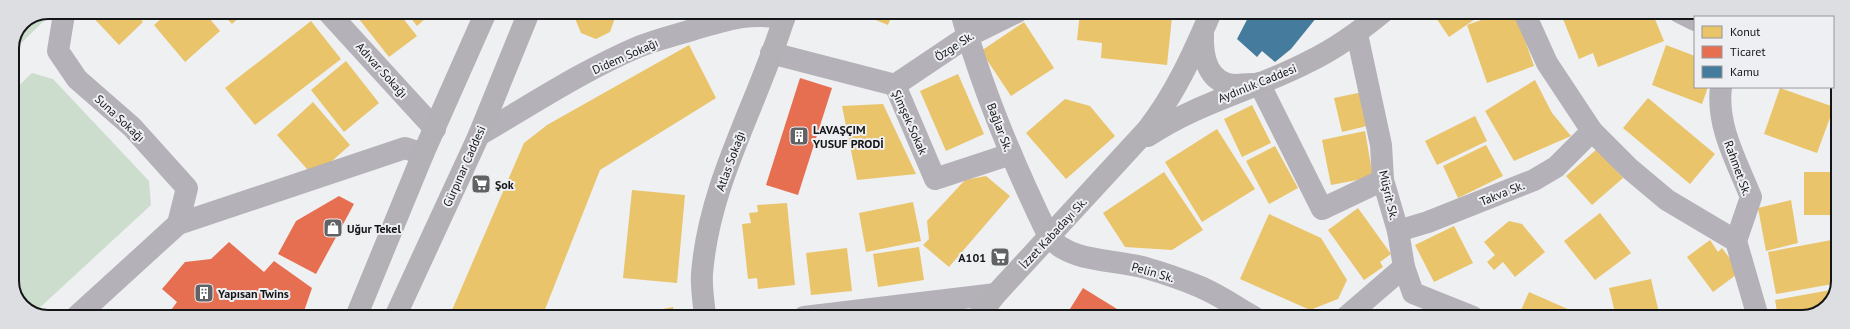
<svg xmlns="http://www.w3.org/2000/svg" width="1850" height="329" font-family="'PT Sans',sans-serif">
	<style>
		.green { fill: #ccddcd }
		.homes { fill: #e9c46a }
		.shops { fill: #e76f51 }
		.public { fill: #457b9d }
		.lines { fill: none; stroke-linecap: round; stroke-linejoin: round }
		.street { stroke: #b4b1b8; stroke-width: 22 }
		.secondary { stroke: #b3b0b6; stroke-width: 22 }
		.labels { text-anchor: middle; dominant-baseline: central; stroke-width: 4; stroke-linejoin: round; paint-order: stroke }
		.street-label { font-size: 12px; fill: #141516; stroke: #eeeff3 }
		.poi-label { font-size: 12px; font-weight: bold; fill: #141516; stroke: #eeeff3; text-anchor: start }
		.rim { fill: none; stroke: #141516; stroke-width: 2 }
	</style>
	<rect width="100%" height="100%" fill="#eff0f2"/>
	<!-- green -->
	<g class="green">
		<polygon points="48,12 53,12 12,52 12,48 23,22"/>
		<polygon points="32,73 53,79 149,181 151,205 35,312 22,306 12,285 12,92"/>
	</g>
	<!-- homes -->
	<g class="homes">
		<polygon points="88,12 134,12 143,22 119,45"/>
		<polygon points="169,12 204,12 220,31 185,62 154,25"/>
		<polygon points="221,12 245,12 232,24"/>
		<polygon points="368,12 398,12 417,36 389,57 359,19"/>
		<polygon points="406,12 433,12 417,26"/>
		<polygon points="576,12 617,12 610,32 596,39 581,33 574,16"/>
		<polygon points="856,12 893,12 888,25"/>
		<polygon points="1080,12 1129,12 1172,17 1167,65 1101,58 1102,43 1077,40"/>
		<polygon points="1432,12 1479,12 1481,15 1449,37"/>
		<polygon points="1504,12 1515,12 1534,66 1487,83 1467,25"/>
		<polygon points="1547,12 1652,12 1664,41 1598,67 1593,53 1579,59 1561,14 1550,19"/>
		<polygon points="1787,12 1807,12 1816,17 1783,17"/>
		<polygon points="311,21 341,59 255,125 225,88"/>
		<polygon points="1024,22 1054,68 1011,96 981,51"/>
		<polygon points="689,45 716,98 600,170 542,317 449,317 524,143 547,125"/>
		<polygon points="1666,45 1695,56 1695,87 1708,87 1702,104 1652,85"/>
		<polygon points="346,61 379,103 344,132 311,90"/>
		<polygon points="958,74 984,134 946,151 920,91"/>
		<polygon points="1535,80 1552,113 1571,136 1514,161 1485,111"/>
		<polygon points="1780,88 1834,107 1817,153 1764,134"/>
		<polygon points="1363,92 1371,125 1342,132 1334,98"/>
		<polygon points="1648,98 1715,154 1690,184 1623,128"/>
		<polygon points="1065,99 1090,106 1115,136 1066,179 1026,133"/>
		<polygon points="313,102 350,145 314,177 277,135"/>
		<polygon points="883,104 916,174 857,180 842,106"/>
		<polygon points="1252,105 1271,143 1242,157 1224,119"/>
		<polygon points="1475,116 1487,141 1437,165 1425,141"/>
		<polygon points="1217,129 1255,189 1202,222 1165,162"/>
		<polygon points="1365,131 1373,177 1331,185 1322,140"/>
		<polygon points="1486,145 1503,176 1458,198 1443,166"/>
		<polygon points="1275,146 1298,188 1269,204 1246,161"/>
		<polygon points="1597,149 1623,178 1592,205 1566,176"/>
		<polygon points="1164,172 1203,230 1172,250 1125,247 1103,213"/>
		<rect x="1804" y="172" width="34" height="43"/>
		<polygon points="986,176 1010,196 949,267 923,245 929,239 927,221 965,180"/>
		<polygon points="632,190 685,195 677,283 623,278"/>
		<polygon points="1791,200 1798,243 1766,251 1758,208"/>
		<polygon points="913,202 921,241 866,252 859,213"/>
		<polygon points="787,203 795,285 758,289 757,278 748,279 742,224 751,223 749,213 758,212 757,205"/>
		<polygon points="1358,208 1391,254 1380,262 1383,267 1364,280 1328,230"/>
		<polygon points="1600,213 1631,253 1595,280 1564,241"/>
		<polygon points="1269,214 1321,238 1347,280 1338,299 1310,310 1240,279"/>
		<polygon points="1509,221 1522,224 1545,252 1515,277 1503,262 1494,270 1487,262 1495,255 1484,242"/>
		<polygon points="1454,226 1473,263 1434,282 1415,245"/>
		<polygon points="1837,239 1838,283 1776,294 1768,252"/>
		<polygon points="1710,240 1718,252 1722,248 1740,272 1713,292 1687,257"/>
		<polygon points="919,247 924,280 878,287 873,254"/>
		<polygon points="847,248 852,291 811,295 806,253"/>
		<polygon points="197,276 245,309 239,317 170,317"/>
		<polygon points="1651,279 1660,317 1616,317 1609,288"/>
		<polygon points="1836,289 1826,308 1802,317 1778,317 1775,300"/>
		<polygon points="1529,292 1586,317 1518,317"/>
		<polygon points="673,307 675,317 636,317 636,314"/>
	</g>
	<!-- shops -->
	<g class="shops">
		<polygon points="800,78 832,88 798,195 766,185"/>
		<polygon points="339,196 354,204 316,274 278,254 296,221"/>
		<polygon points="229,242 264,272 274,261 312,288 302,317 166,317 177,302 162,289 185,262 211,259"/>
		<polygon points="1083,288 1130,317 1065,317"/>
	</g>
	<!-- public -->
	<polygon class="public" points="1251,12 1321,12 1291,49 1275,62 1262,51 1257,57 1237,39"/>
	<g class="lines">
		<!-- street -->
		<g class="street">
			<polyline points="66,12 64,14 58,51 77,79 132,127 187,188 178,224"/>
			<polyline points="328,12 435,129"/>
			<path d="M 961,12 C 982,90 1014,165 1049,237 C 1071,263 1115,259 1146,268 C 1163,273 1181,279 1198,286 C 1218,294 1236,307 1254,317"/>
			<polyline points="1524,12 1547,63 1592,131 1630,169 1667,200 1736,241"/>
			<polyline points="1679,12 1695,20"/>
			<polyline points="1730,17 1731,12"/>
			<polyline points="1357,34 1381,145 1383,180 1398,231 1404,267 1413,293 1473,317"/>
			<polyline points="771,53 895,85 935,179 1011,154"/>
			<polyline points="1833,77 1838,78"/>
			<polyline points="1259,83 1322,209 1383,180"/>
			<polyline points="895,85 968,36 1017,12"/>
			<path d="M 1721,87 C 1716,126 1737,162 1751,197 L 1736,241 L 1758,317"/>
			<path d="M 479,135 C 531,105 582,71 638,47 C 656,40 676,35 695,29 C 726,20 751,11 784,19"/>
			<polyline points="1398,231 1428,222 1534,180 1556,167 1592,131"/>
			<polyline points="76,317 178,224 405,148 423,154"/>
			<polyline points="804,317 996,294"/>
			<polyline points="1346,317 1404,267"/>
		</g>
		<!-- secondary -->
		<g class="secondary">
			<path d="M 1203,33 C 1202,55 1207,82 1233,85 C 1239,85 1246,84 1252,84"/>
			<path d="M 1148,136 C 1198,102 1257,89 1310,61 C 1337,48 1360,31 1383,12"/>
			<polyline points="356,317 423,154 486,12"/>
			<polyline points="395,317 479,135 529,12"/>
			<path d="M 705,317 C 704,303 701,288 702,274 C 709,181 760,100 786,12"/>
			<path d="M 978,317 L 996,294 L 1147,130 C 1175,94 1193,54 1211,12"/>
		</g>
	</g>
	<!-- icons -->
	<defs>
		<symbol id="building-square" viewBox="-11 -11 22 22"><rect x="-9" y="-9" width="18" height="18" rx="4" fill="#616263" stroke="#eeeff3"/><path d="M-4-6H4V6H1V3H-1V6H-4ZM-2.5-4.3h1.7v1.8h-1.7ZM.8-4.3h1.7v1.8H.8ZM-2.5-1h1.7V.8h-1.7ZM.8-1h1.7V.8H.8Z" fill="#fff"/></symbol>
		<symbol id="supermarket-square" viewBox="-11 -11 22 22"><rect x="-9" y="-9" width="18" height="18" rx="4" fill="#616263" stroke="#eeeff3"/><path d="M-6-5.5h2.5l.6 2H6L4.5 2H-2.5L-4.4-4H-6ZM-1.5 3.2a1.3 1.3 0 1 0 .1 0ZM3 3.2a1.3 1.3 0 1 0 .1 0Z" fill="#fff"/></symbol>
		<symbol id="shop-square" viewBox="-11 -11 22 22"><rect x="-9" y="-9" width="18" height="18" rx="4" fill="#616263" stroke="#eeeff3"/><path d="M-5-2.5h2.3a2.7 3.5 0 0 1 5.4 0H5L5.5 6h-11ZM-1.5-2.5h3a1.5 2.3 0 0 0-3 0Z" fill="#fff"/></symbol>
	</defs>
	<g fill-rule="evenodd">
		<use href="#building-square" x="788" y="125" width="22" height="22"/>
		<use href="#supermarket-square" x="470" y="173" width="22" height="22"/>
		<use href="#shop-square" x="322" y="217" width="22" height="22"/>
		<use href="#supermarket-square" x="989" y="246" width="22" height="22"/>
		<use href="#building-square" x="193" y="282" width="22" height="22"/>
	</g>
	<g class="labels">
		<!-- street labels -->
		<g class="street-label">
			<text transform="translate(954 46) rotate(-33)">Özge Sk.</text>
			<text transform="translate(625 56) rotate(-24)">Didem Sokağı</text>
			<text transform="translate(382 70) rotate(48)">Adıvar Sokağı</text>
			<text transform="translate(1257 83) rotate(-22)">Aydınlık Caddesi</text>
			<text transform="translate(120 118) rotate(43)">Suna Sokağı</text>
			<text transform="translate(910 122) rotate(66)">Şimşek Sokak</text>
			<text transform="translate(1000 127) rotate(69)">Bağlar Sk.</text>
			<text transform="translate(730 161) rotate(-70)">Atlas Sokağı</text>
			<text transform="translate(464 166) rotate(-66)">Gürpınar Caddesi</text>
			<text transform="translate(1738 168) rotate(70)">Rahmet Sk.</text>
			<text transform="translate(1502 193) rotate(-22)">Takva Sk.</text>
			<text transform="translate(1389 195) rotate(77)">Müşrit Sk.</text>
			<text transform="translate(1053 233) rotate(-47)">İzzet Kabadayı Sk.</text>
			<text transform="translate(1153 272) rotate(16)">Pelin Sk.</text>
		</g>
		<!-- poi labels -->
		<g class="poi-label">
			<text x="813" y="129">LAVAŞÇIM<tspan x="813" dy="14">YUSUF PRODİ</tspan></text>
			<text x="495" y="184">Şok</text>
			<text x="347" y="228">Uğur Tekel</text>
			<text x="986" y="257" text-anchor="end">A101</text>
			<text x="218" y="293">Yapısan Twins</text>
		</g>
	</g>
	<!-- crop -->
	<path d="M0 0H1850V329H0ZM48 19H1802A29 29 0 0 1 1831 48V281A29 29 0 0 1 1802 310H48A29 29 0 0 1 19 281V48A29 29 0 0 1 48 19Z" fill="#dddee1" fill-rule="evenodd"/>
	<path class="rim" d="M48 19H1802A29 29 0 0 1 1831 48V281A29 29 0 0 1 1802 310H48A29 29 0 0 1 19 281V48A29 29 0 0 1 48 19Z"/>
	<!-- legend -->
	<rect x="1694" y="16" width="140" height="72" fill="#eeeff3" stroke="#97989b"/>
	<rect x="1702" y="26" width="20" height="12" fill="#e9c46a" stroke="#97989b"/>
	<text x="1730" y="36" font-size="12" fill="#141516">Konut</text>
	<rect x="1702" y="46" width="20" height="12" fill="#e76f51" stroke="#97989b"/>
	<text x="1730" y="56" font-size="12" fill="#141516">Ticaret</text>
	<rect x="1702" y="66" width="20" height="12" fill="#457b9d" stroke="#97989b"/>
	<text x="1730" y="76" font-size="12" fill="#141516">Kamu</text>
</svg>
